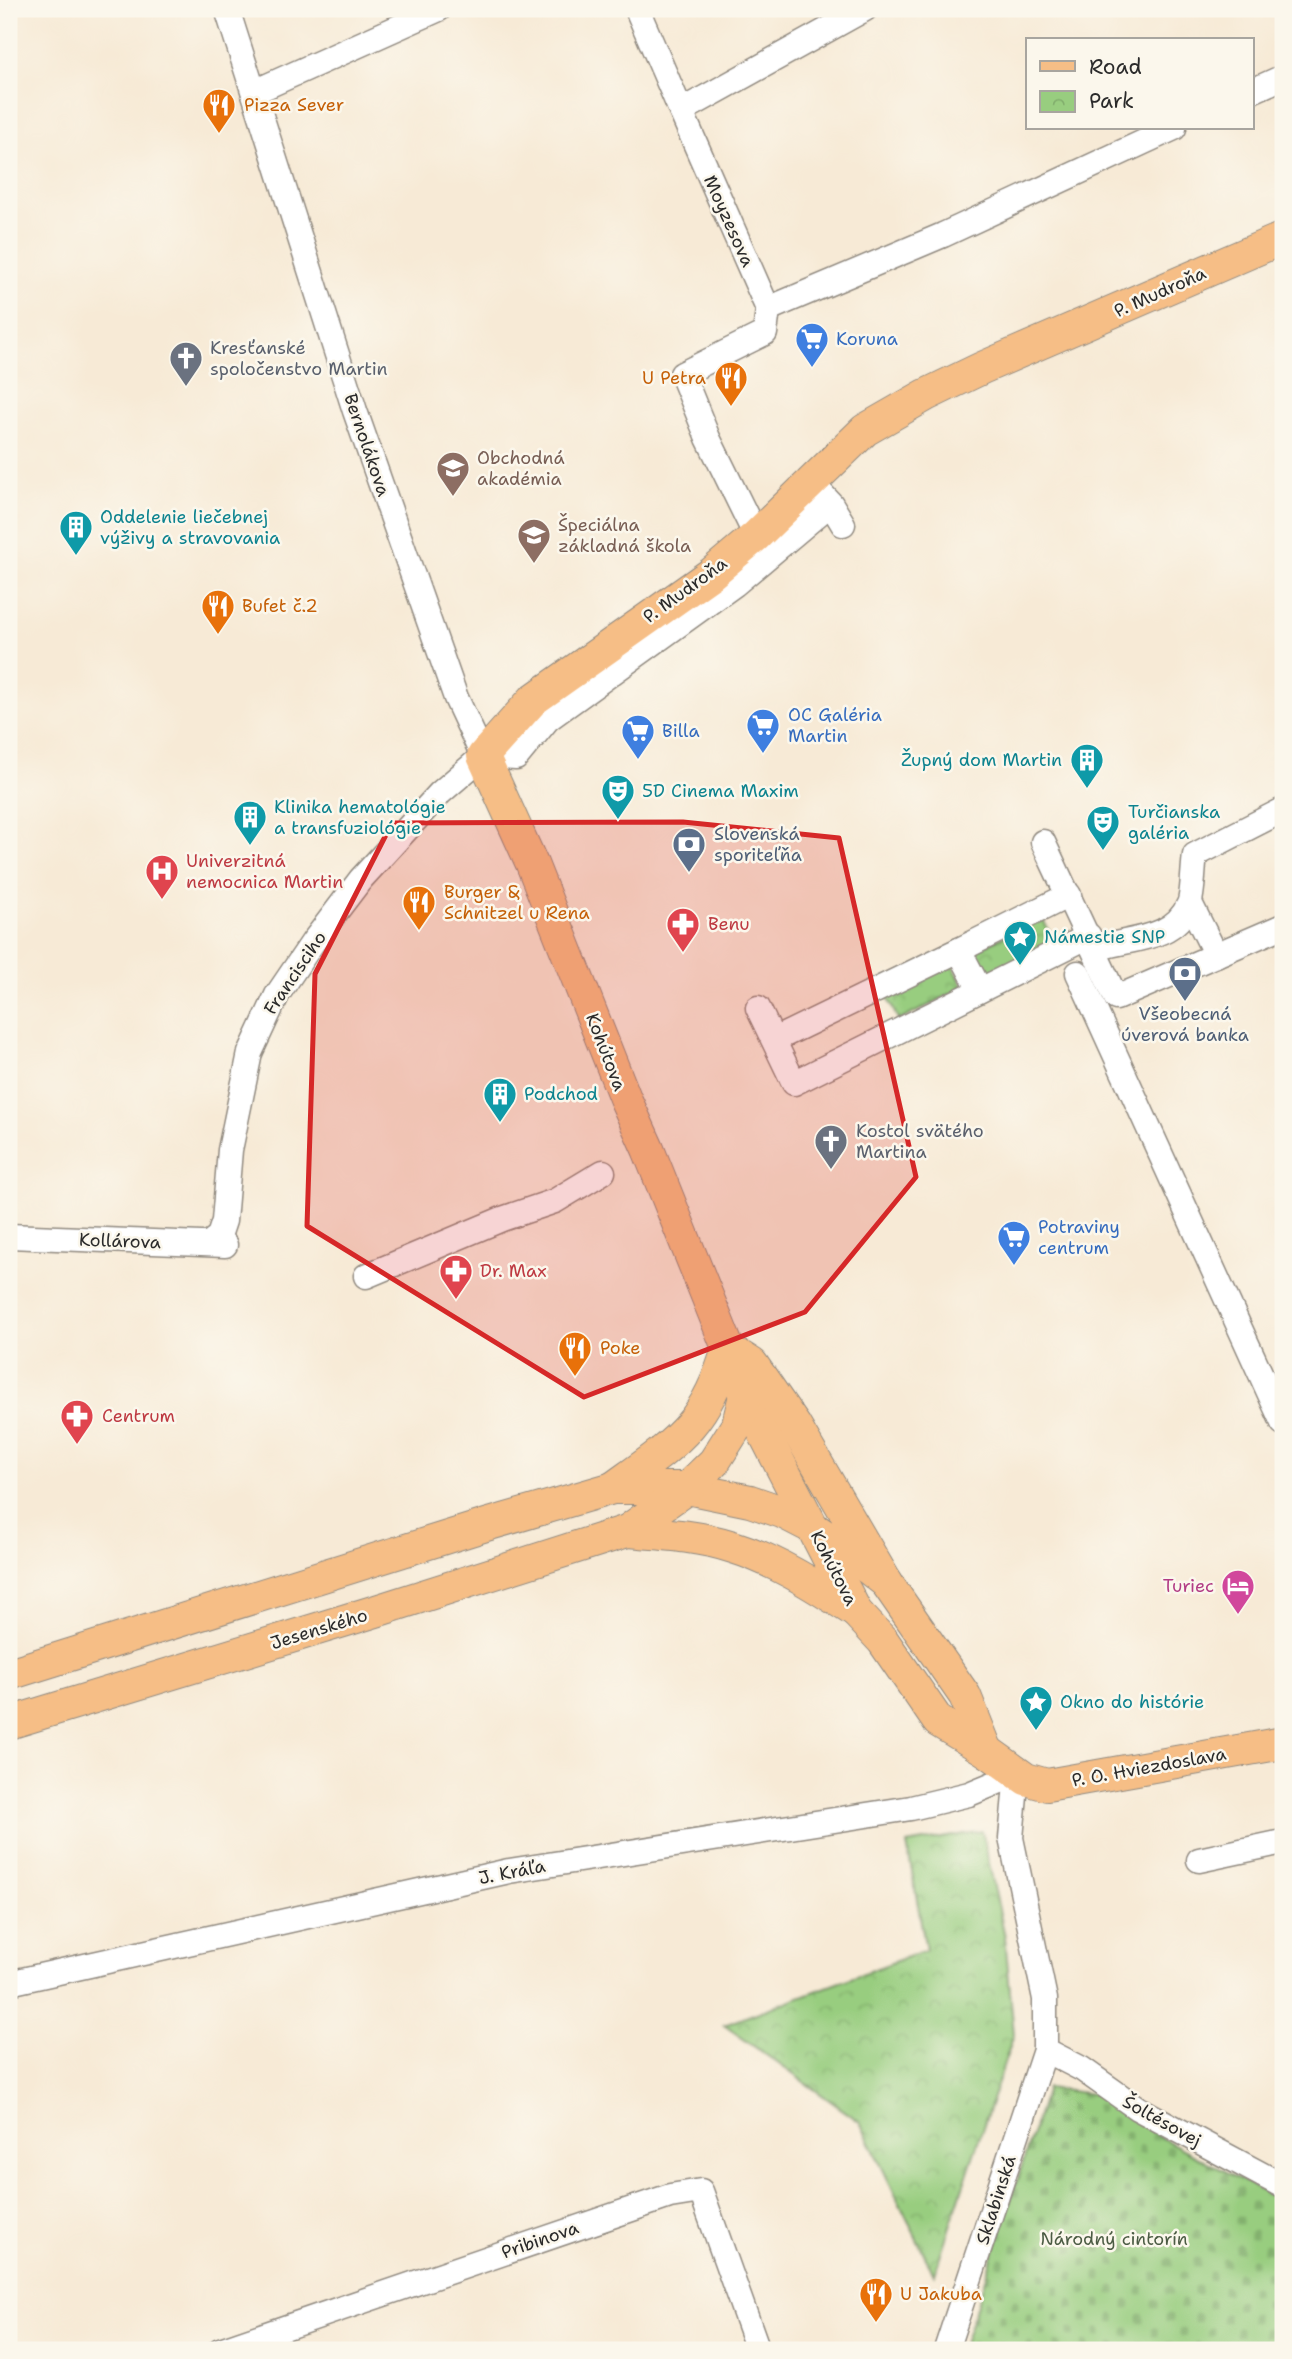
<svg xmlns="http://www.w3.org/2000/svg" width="1292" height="2359" font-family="'Shantell Sans',sans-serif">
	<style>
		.cemetery { fill: url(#cemetery-stones); stroke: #627c55; stroke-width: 2 }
		.park { fill: url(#park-crowns); stroke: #627c55; stroke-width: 2 }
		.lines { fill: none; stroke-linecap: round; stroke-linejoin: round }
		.minor-casing { stroke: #918a80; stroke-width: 27 }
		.major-casing { stroke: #918a80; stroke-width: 34 }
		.minor { stroke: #fff; stroke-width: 24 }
		.major { stroke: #f6be86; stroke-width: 32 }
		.marked { fill: #d62828; fill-opacity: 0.2; stroke: #d62828; stroke-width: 5; stroke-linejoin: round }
		.labels { text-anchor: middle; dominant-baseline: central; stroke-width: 5; stroke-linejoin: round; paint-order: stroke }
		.food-label { font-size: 18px; fill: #c56008; stroke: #fbf7ec; text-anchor: start }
		.street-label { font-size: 18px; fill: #2b2b2b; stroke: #fbf7ec }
		.shop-label { font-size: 18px; fill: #366cbe; stroke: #fbf7ec; text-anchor: start }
		.worship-label { font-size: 18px; fill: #5b616d; stroke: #fbf7ec; text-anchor: start }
		.education-label { font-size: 18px; fill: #785e54; stroke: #fbf7ec; text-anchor: start }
		.culture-label { font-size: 18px; fill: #0d838f; stroke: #fbf7ec; text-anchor: start }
		.service-label { font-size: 18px; fill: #4e5e75; stroke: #fbf7ec; text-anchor: start }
		.health-label { font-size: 18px; fill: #be3a42; stroke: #fbf7ec; text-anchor: start }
		.hotel-label { font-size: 18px; fill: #b23c85; stroke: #fbf7ec; text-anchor: end }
		.park-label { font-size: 18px; fill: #4c5c44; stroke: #fbf7ec }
	</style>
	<defs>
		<pattern id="cemetery-stones" width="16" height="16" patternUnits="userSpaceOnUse" patternTransform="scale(1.75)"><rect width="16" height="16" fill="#98cd7f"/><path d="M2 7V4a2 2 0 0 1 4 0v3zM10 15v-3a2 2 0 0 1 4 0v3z" fill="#83b06e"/></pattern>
		<pattern id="park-crowns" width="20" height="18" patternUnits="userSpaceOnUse" patternTransform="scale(1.75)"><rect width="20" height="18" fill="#98cd7f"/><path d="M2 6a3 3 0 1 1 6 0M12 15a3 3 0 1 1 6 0" fill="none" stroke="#83b06e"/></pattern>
	</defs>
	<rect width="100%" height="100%" fill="#fbf7ec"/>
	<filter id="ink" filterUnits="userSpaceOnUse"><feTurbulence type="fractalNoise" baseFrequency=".0143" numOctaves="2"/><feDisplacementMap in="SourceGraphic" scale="14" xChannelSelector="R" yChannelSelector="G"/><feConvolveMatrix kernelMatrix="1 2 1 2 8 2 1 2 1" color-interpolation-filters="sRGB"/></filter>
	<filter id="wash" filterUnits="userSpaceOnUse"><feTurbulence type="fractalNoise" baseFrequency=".00686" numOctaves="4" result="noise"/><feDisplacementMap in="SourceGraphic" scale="28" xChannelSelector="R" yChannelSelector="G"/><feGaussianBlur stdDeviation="1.57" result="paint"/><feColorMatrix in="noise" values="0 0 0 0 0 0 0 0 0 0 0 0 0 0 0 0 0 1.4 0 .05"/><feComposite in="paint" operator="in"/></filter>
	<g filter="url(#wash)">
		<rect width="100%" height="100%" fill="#f7ead6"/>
		<!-- cemetery -->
		<polygon class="cemetery" points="1047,2088 1101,2095 1158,2136 1283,2202 1283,2350 962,2350"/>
		<!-- park -->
		<g class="park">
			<polygon points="1041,916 1054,941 986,977 973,952"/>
			<polygon points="951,962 964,987 899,1021 886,995"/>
			<polygon points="982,1831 1005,1937 1014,2034 934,2274 860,2122 724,2025 926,1950 907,1844"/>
		</g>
	</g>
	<g filter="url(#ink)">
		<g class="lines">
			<defs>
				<g id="minor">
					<polyline points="227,9 355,411 456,698 483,756"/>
					<polyline points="637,9 681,111 865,9"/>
					<polyline points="1252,91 1283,77"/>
					<polyline points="254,92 439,9"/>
					<polyline points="681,111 768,309 765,333 682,374 708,438 756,536"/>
					<polyline points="768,309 943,235 1174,128"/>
					<polyline points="819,491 831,504 843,524"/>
					<polyline points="483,756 516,758 548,719 735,584 830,504"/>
					<polyline points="1043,842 1116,998 1283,926"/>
					<polyline points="1190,903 1216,955"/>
					<path d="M 1095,949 C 1127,938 1173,942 1189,904 C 1193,895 1193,867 1195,855 L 1283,810"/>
					<polyline points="1078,973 1283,1423"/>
					<polyline points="980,990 959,950 1069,895"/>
					<polyline points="758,1008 794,1083 1089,936"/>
					<polyline points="774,1040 959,950"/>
					<polyline points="9,1236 225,1245"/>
					<polyline points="210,1243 219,1236 224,1221 230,1150 250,1053 277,995 313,942 361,879 440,793 483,756"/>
					<polyline points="366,1276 502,1219 555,1201 603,1172"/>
					<polyline points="1199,1860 1283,1842"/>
					<polyline points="9,1983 509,1871 911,1808 969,1794 1017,1774 1011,1838 1045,1999 1045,2050 946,2350"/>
					<polyline points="1045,2050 1082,2069 1137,2108 1283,2186"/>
					<polyline points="220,2350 670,2196 701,2191 758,2350"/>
				</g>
				<g id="major">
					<polyline points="1283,238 982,368 926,395 865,430 756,536 711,574 533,700 483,756 532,864 625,1098 648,1149 728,1348 745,1396 856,1612 883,1641 938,1721 987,1751 1026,1779 1047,1785 1283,1743"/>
					<polyline points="741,1357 752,1364 795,1426 886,1582 965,1696 987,1751"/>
					<path d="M 613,1488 C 675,1443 706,1426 728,1348"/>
					<path d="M 627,1531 C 663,1534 699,1536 733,1547 C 778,1561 817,1587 856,1612"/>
					<polyline points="9,1674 486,1525 613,1488 687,1488 750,1501 782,1512 813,1528 837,1544 886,1582"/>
					<polyline points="9,1723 376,1611 627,1531 687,1488 714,1462 738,1424 747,1387"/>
				</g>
			</defs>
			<!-- minor casing -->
			<use href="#minor" class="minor-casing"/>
			<!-- major casing -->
			<use href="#major" class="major-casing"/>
			<!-- minor -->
			<use href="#minor" class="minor"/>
			<!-- major -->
			<use href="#major" class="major"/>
		</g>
	</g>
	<!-- marked area -->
	<path class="marked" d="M 683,822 L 839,838 L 916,1177 L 805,1312 L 584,1397 L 307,1226 L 315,974 L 392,823 Z"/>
	<!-- icons -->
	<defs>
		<symbol id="restaurant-pin" viewBox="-11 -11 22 30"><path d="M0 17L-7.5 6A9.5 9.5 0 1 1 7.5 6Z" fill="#e8710a" stroke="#fbf7ec"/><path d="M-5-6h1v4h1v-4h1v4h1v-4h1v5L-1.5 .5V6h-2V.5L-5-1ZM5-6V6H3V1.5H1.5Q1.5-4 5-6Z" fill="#fff"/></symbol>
		<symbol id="supermarket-pin" viewBox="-11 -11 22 30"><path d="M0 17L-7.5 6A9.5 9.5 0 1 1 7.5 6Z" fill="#3f7fe0" stroke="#fbf7ec"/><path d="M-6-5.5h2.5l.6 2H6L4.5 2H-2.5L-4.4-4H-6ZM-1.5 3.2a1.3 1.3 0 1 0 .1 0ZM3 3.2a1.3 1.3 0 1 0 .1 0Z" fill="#fff"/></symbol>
		<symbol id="church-pin" viewBox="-11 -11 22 30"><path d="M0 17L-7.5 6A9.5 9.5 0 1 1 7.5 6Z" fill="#6b7280" stroke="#fbf7ec"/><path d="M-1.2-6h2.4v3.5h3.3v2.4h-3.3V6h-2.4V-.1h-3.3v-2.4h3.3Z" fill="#fff"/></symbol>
		<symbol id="school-pin" viewBox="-11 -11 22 30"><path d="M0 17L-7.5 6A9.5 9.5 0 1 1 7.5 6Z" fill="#8d6e63" stroke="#fbf7ec"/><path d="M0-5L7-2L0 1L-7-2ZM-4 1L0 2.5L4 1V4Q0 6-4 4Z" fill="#fff"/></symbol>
		<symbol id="building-pin" viewBox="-11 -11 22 30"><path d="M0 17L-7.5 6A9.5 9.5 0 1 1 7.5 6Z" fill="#0f9aa8" stroke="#fbf7ec"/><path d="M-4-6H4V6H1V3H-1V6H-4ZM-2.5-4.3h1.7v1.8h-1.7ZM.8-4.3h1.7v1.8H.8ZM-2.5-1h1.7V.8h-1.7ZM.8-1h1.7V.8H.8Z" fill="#fff"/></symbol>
		<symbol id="theatre-pin" viewBox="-11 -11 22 30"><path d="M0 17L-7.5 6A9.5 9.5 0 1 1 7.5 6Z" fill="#0f9aa8" stroke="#fbf7ec"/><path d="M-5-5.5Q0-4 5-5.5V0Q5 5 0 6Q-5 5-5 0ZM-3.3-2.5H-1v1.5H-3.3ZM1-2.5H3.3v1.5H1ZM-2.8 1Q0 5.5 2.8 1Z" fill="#fff"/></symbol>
		<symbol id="bank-pin" viewBox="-11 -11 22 30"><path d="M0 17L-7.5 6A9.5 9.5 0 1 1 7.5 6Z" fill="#5c6f8a" stroke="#fbf7ec"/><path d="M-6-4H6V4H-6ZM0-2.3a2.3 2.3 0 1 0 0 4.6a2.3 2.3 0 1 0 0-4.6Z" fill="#fff"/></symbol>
		<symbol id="hospital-pin" viewBox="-11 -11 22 30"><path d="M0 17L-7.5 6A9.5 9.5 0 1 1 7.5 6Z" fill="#e0444e" stroke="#fbf7ec"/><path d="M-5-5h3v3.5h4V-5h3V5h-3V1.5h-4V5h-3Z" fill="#fff"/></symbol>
		<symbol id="pharmacy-pin" viewBox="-11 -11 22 30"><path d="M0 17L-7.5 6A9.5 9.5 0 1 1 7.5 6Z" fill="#e0444e" stroke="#fbf7ec"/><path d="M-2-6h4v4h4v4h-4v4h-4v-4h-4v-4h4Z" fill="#fff"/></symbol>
		<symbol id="sight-pin" viewBox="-11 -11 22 30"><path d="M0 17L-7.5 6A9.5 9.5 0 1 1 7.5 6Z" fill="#0f9aa8" stroke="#fbf7ec"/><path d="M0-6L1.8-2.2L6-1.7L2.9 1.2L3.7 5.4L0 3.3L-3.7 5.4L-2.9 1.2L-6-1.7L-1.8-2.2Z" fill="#fff"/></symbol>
		<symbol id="hotel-pin" viewBox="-11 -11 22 30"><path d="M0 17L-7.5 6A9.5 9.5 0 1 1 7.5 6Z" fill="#d1479c" stroke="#fbf7ec"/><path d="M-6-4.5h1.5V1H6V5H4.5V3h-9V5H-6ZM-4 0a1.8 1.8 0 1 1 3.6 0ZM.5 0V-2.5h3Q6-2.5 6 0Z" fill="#fff"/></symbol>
	</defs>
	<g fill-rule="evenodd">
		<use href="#restaurant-pin" x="200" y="86" width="38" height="52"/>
		<use href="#supermarket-pin" x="793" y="320" width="38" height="52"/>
		<use href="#church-pin" x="167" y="339" width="38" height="52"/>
		<use href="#restaurant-pin" x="712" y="359" width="38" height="52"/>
		<use href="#school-pin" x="434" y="449" width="38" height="52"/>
		<use href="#building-pin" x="57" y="508" width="38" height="52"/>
		<use href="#school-pin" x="515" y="516" width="38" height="52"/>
		<use href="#restaurant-pin" x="199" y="587" width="38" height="52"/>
		<use href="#supermarket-pin" x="744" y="706" width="38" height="52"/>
		<use href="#supermarket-pin" x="619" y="712" width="38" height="52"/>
		<use href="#building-pin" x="1068" y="741" width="38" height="52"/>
		<use href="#theatre-pin" x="599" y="772" width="38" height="52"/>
		<use href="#building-pin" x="231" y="798" width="38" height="52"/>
		<use href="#theatre-pin" x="1084" y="803" width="38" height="52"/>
		<use href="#bank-pin" x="670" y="825" width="38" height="52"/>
		<use href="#hospital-pin" x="143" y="852" width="38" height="52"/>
		<use href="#restaurant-pin" x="400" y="883" width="38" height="52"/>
		<use href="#pharmacy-pin" x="664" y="905" width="38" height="52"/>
		<use href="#sight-pin" x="1001" y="918" width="38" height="52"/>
		<use href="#bank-pin" x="1166" y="954" width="38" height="52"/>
		<use href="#building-pin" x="481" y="1075" width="38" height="52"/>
		<use href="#church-pin" x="812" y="1122" width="38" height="52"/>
		<use href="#supermarket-pin" x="995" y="1218" width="38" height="52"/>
		<use href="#pharmacy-pin" x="437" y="1252" width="38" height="52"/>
		<use href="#restaurant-pin" x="556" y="1329" width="38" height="52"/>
		<use href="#pharmacy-pin" x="58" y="1397" width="38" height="52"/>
		<use href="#hotel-pin" x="1219" y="1567" width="38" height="52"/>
		<use href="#sight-pin" x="1017" y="1683" width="38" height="52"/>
		<use href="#restaurant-pin" x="857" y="2275" width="38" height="52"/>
	</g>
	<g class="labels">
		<!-- food labels -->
		<g class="food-label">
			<text x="244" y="105">Pizza Sever</text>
			<text x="706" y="378" text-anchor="end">U Petra</text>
			<text x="242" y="606">Bufet č.2</text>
			<text x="444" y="892">Burger &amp;<tspan x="444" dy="21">Schnitzel u Rena</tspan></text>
			<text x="600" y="1348">Poke</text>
			<text x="900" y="2294">U Jakuba</text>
		</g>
		<!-- street labels -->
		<g class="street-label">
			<text transform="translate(729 221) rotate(66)">Moyzesova</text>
			<text transform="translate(1160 292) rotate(-24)">P. Mudroňa</text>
			<text transform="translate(367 445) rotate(71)">Bernolákova</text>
			<text transform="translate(685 590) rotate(-36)">P. Mudroňa</text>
			<text transform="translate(295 973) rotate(-56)">Francisciho</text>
			<text transform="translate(606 1052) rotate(69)">Kohútova</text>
			<text transform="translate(120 1241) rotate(2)">Kollárova</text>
			<text transform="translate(834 1568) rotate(63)">Kohútova</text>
			<text transform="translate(319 1629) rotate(-17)">Jesenského</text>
			<text transform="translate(1149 1767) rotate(-10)">P. O. Hviezdoslava</text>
			<text transform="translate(512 1872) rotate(-11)">J. Kráľa</text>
			<text transform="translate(1162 2121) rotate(29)">Šoltésovej</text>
			<text transform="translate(996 2200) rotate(-72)">Sklabinská</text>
			<text transform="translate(540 2240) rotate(-19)">Pribinova</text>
		</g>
		<!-- shop labels -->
		<g class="shop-label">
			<text x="836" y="339">Koruna</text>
			<text x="788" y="715">OC Galéria<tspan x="788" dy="21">Martin</tspan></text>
			<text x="662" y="731">Billa</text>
			<text x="1038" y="1227">Potraviny<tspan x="1038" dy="21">centrum</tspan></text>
		</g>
		<!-- worship labels -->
		<g class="worship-label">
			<text x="210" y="348">Kresťanské<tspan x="210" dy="21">spoločenstvo Martin</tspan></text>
			<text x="856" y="1131">Kostol svätého<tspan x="856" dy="21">Martina</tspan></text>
		</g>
		<!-- education labels -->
		<g class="education-label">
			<text x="477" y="458">Obchodná<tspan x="477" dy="21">akadémia</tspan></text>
			<text x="558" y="525">Špeciálna<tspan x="558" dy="21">základná škola</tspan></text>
		</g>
		<!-- culture labels -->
		<g class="culture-label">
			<text x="100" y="517">Oddelenie liečebnej<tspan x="100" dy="21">výživy a stravovania</tspan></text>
			<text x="1062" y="760" text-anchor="end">Župný dom Martin</text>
			<text x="642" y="791">5D Cinema Maxim</text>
			<text x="274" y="807">Klinika hematológie<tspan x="274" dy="21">a transfuziológie</tspan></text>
			<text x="1128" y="812">Turčianska<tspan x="1128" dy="21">galéria</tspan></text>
			<text x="1044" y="937">Námestie SNP</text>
			<text x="524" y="1094">Podchod</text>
			<text x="1060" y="1702">Okno do histórie</text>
		</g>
		<!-- service labels -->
		<g class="service-label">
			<text x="714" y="834">Slovenská<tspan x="714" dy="21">sporiteľňa</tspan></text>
			<text x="1185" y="1014" text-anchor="middle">Všeobecná<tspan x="1185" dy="21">úverová banka</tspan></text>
		</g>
		<!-- health labels -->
		<g class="health-label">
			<text x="186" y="861">Univerzitná<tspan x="186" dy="21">nemocnica Martin</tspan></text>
			<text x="708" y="924">Benu</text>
			<text x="480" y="1271">Dr. Max</text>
			<text x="102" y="1416">Centrum</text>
		</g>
		<!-- hotel labels -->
		<g class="hotel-label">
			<text x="1214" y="1586">Turiec</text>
		</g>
		<!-- park labels -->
		<g class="park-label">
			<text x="1114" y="2239">Národný cintorín</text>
		</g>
	</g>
	<!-- margin -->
	<rect width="1292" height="2359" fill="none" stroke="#fbf7ec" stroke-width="35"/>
	<!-- legend -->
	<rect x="1026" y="38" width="228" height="91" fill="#fbf7ec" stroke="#a8a59f" stroke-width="2"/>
	<rect x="1040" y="61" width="35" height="10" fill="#f6be86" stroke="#a8a59f" stroke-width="2"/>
	<text x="1089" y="74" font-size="21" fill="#2b2b2b">Road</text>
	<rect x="1040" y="91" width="35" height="21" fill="url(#park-crowns)" stroke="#a8a59f" stroke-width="2"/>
	<text x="1089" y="108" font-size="21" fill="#2b2b2b">Park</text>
</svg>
